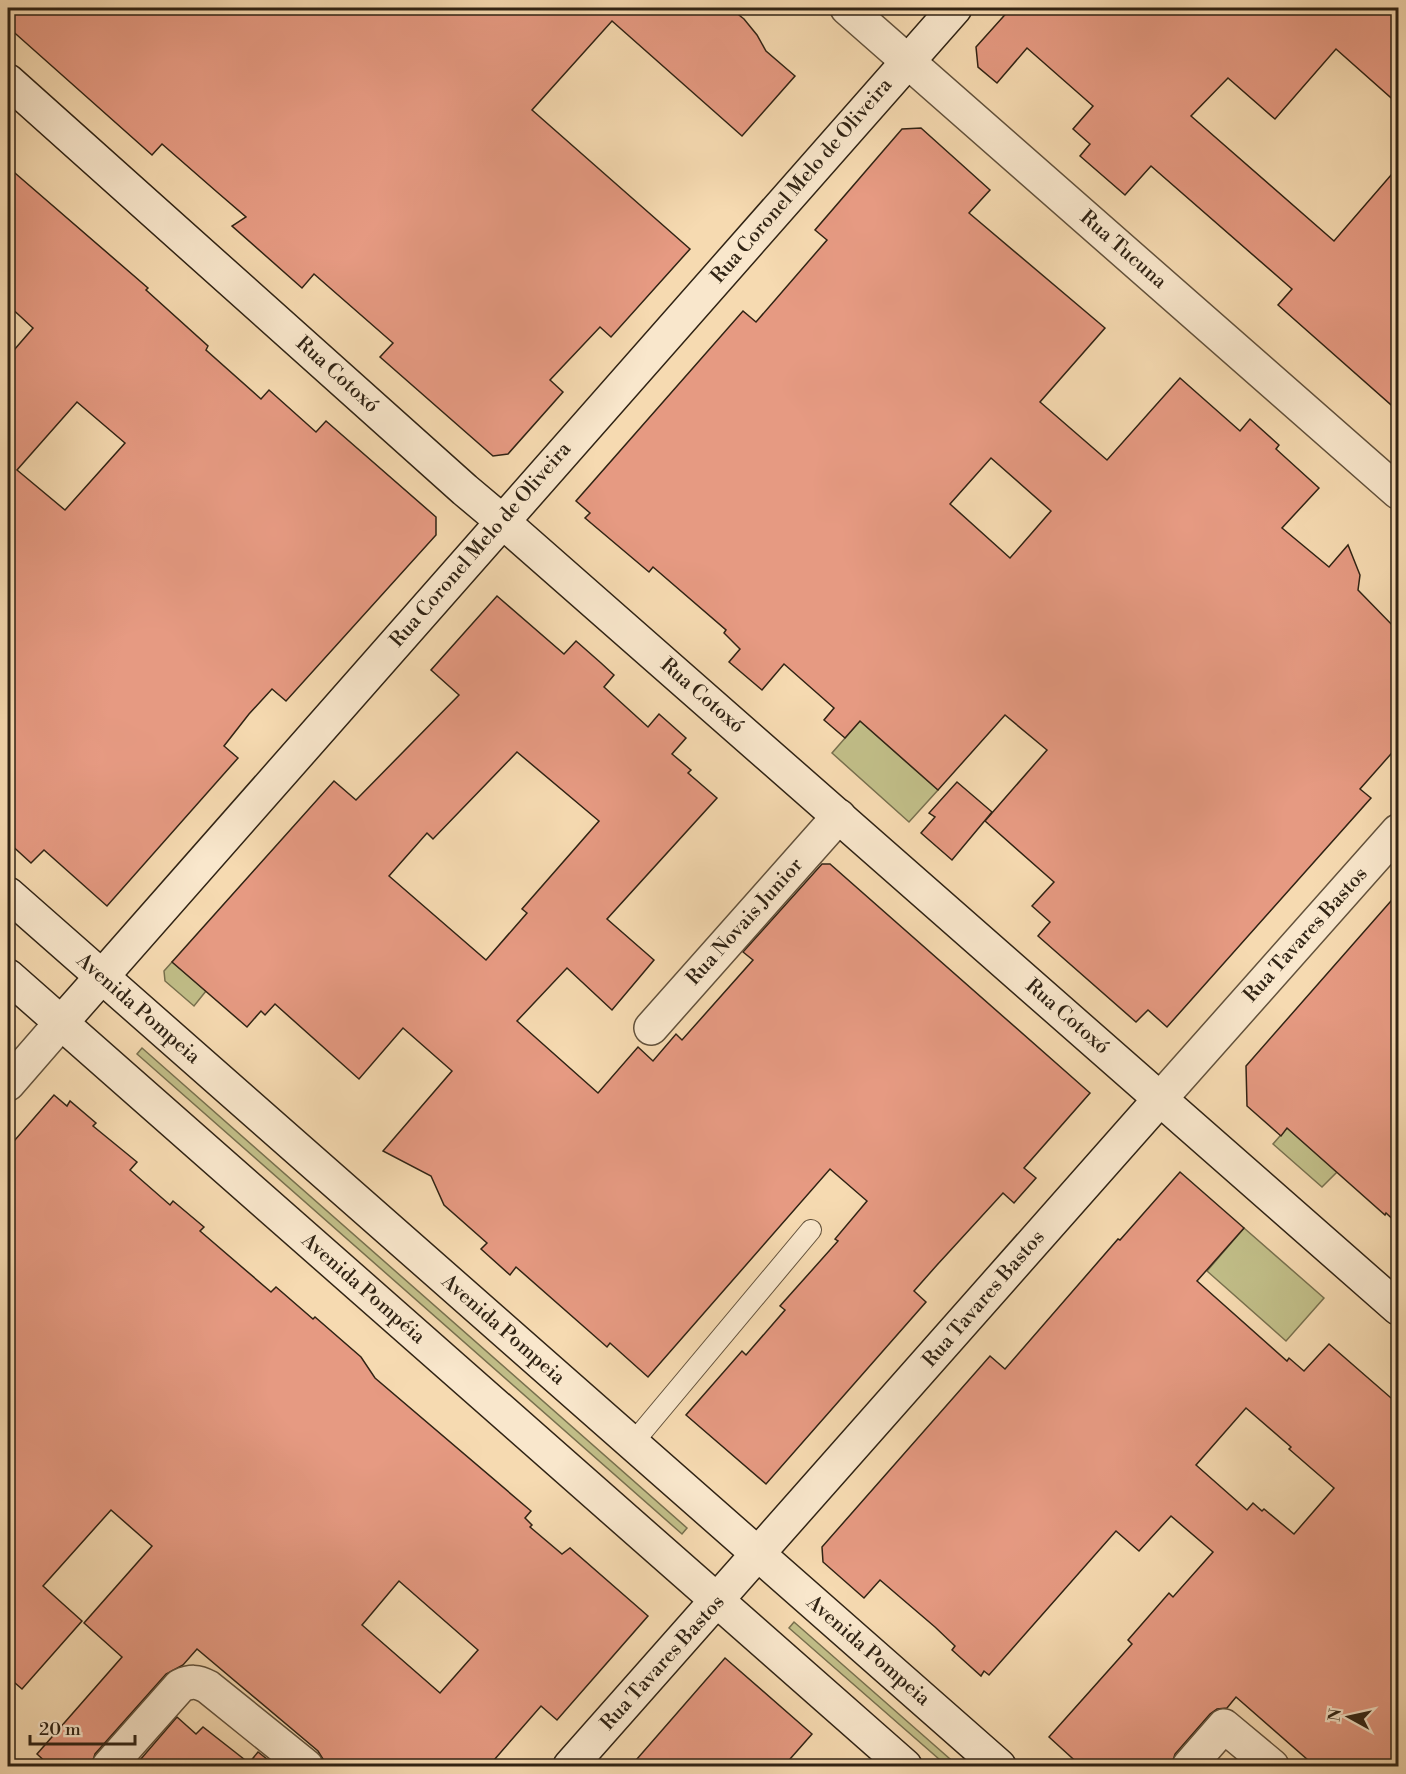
<svg xmlns="http://www.w3.org/2000/svg" width="1406" height="1774" font-family="'Libre Bodoni',serif">
	<style>
		.green { fill: #c1be88; stroke: #78704e; stroke-width: 1.5 }
		.building { fill: #e69a82; stroke: #302314; stroke-width: 1.5; fill-rule: evenodd }
		.lines { fill: none; stroke-linecap: round; stroke-linejoin: round }
		.lane-casing { stroke: #62513b; stroke-width: 22 }
		.street-casing { stroke: #62513b; stroke-width: 36 }
		.secondary-casing { stroke: #302314; stroke-width: 36 }
		.lane { stroke: #f9e7cc; stroke-width: 20 }
		.street { stroke: #f9e7cc; stroke-width: 33 }
		.secondary { stroke: #f9e7cc; stroke-width: 33 }
		.labels { text-anchor: middle; dominant-baseline: central; stroke-width: 6; stroke-linejoin: round; paint-order: stroke }
		.street-label { font-size: 20px; fill: #302314; stroke: #f9e7cc }
	</style>
	<rect width="100%" height="100%" fill="#f6dab1"/>
	<filter id="stains"><feTurbulence type="fractalNoise" baseFrequency=".00333" numOctaves="4"/><feColorMatrix values="0 0 0 0 .2 0 0 0 0 .09 0 0 0 0 .02 0 0 0 .5 -.17"/></filter>
	<radialGradient id="worn" r=".72"><stop offset=".6" stop-color="#630" stop-opacity="0"/><stop offset="1" stop-color="#630" stop-opacity=".3"/></radialGradient>
	<!-- green -->
	<g class="green">
		<polygon points="860,721 938,790 909,822 832,753"/>
		<polygon points="172,962 206,991 194,1006 165,981 164,971"/>
		<polygon points="142,1048 687,1528 682,1534 137,1054"/>
		<polygon points="1287,1128 1337,1172 1322,1187 1273,1144"/>
		<polygon points="1244,1228 1324,1298 1286,1341 1207,1271"/>
		<polygon points="794,1622 958,1766 947,1766 789,1628"/>
	</g>
	<!-- building -->
	<g class="building">
		<polygon points="8,8 730,8 744,19 757,35 766,51 795,76 742,136 612,21 532,110 690,249 611,337 600,327 550,380 563,392 508,454 493,456 380,357 393,343 314,274 302,288 232,226 246,217 217,192 162,144 152,155 8,27"/>
		<polygon points="1011,8 1398,8 1398,104 1336,49 1275,119 1228,78 1191,116 1334,241 1398,167 1398,411 1278,305 1292,289 1151,166 1125,195 1080,156 1090,144 1073,129 1093,106 1027,48 997,83 978,67 976,47"/>
		<path d="M 921,128 L 990,190 L 969,213 L 1105,328 L 1040,402 L 1107,460 L 1180,378 L 1240,431 L 1250,419 L 1279,445 L 1276,449 L 1319,488 L 1282,528 L 1329,567 L 1348,545 L 1360,575 L 1358,590 L 1398,631 L 1398,746 L 1360,789 L 1371,798 L 1167,1027 L 1148,1010 L 1136,1022 L 1038,936 L 1050,922 L 1032,906 L 1054,882 L 985,821 L 1047,750 L 1005,715 L 938,790 L 860,721 L 845,738 L 824,720 L 834,708 L 784,664 L 762,690 L 729,662 L 740,649 L 724,633 L 726,630 L 653,567 L 649,572 L 585,518 L 590,513 L 576,501 L 743,311 L 756,322 L 827,240 L 815,230 L 902,129 ZM 991,458 L 1051,511 L 1010,558 L 950,504 Z"/>
		<path d="M 8,167 L 148,288 L 146,290 L 208,346 L 206,350 L 261,399 L 269,390 L 316,432 L 326,421 L 436,517 L 436,535 L 286,701 L 272,689 L 249,714 L 224,746 L 238,758 L 107,906 L 44,850 L 31,863 L 8,842 L 8,357 L 33,328 L 8,305 ZM 77,402 L 125,443 L 65,510 L 17,470 Z"/>
		<path d="M 497,596 L 564,654 L 576,641 L 601,663 L 614,675 L 604,687 L 648,727 L 659,714 L 686,738 L 672,754 L 691,770 L 688,773 L 717,798 L 607,919 L 654,960 L 612,1010 L 567,968 L 517,1021 L 598,1093 L 638,1047 L 653,1061 L 676,1034 L 682,1040 L 753,960 L 743,952 L 822,864 L 830,864 L 1090,1093 L 1024,1168 L 1036,1178 L 1014,1203 L 1003,1193 L 937,1265 L 914,1291 L 926,1302 L 766,1484 L 686,1415 L 742,1351 L 746,1355 L 785,1310 L 780,1306 L 838,1241 L 835,1239 L 867,1201 L 830,1169 L 648,1377 L 610,1343 L 607,1347 L 516,1267 L 510,1275 L 481,1249 L 487,1243 L 444,1205 L 431,1176 L 383,1151 L 452,1071 L 403,1028 L 359,1079 L 275,1004 L 265,1015 L 261,1011 L 247,1027 L 172,962 L 334,781 L 356,800 L 459,695 L 431,670 ZM 517,752 L 599,821 L 522,909 L 527,913 L 486,960 L 389,876 L 427,833 L 433,839 Z"/>
		<polygon points="957,782 992,812 952,860 921,833 935,817 929,813"/>
		<polygon points="1398,893 1398,1224 1386,1213 1385,1215 1287,1128 1281,1136 1247,1106 1246,1066"/>
		<path d="M 54,1095 L 67,1106 L 70,1101 L 96,1123 L 93,1126 L 137,1162 L 130,1170 L 170,1205 L 173,1201 L 204,1227 L 200,1231 L 271,1292 L 276,1287 L 313,1319 L 315,1317 L 361,1357 L 375,1378 L 531,1511 L 525,1518 L 532,1525 L 530,1527 L 562,1554 L 570,1548 L 648,1616 L 557,1720 L 541,1706 L 488,1767 L 324,1767 L 323,1759 L 318,1751 L 197,1649 L 183,1665 L 166,1674 L 95,1754 L 91,1767 L 51,1767 L 37,1754 L 122,1657 L 84,1623 L 152,1546 L 111,1510 L 43,1586 L 82,1621 L 22,1689 L 8,1677 L 8,1148 ZM 399,1581 L 478,1650 L 440,1693 L 362,1625 Z"/>
		<path d="M 1180,1172 L 1244,1228 L 1197,1281 L 1287,1361 L 1289,1358 L 1304,1371 L 1329,1344 L 1398,1404 L 1398,1767 L 1316,1767 L 1236,1697 L 1227,1708 L 1217,1709 L 1210,1714 L 1175,1754 L 1171,1767 L 1082,1767 L 1049,1737 L 1132,1644 L 1128,1640 L 1169,1593 L 1173,1597 L 1213,1552 L 1171,1516 L 1139,1551 L 1116,1531 L 989,1675 L 984,1671 L 981,1676 L 952,1650 L 955,1646 L 935,1627 L 880,1580 L 864,1598 L 823,1562 L 822,1547 L 990,1356 L 1005,1369 L 1118,1239 L 1120,1240 ZM 1246,1408 L 1291,1447 L 1289,1449 L 1334,1488 L 1294,1534 L 1264,1509 L 1262,1511 L 1253,1503 L 1247,1510 L 1196,1465 Z"/>
		<polygon points="725,1658 812,1734 783,1767 630,1767"/>
		<polygon points="177,1717 196,1734 203,1727 249,1763 258,1752 277,1767 134,1767"/>
	</g>
	<g class="lines">
		<defs>
			<polyline id="lane" points="632,1444 811,1230"/>
			<g id="street">
				<polyline points="847,8 1398,492"/>
				<polyline points="651,1028 839,816"/>
				<polyline points="8,1084 61,1023"/>
				<polyline points="1160,1099 1398,831"/>
				<path d="M 109,1766 L 180,1686 C 191,1681 197,1681 208,1687 L 306,1766"/>
				<polyline points="1189,1766 1224,1726 1272,1766"/>
			</g>
			<g id="secondary">
				<polyline points="8,81 465,490 502,521 1398,1308"/>
				<polyline points="8,894 999,1766"/>
				<polyline points="8,976 905,1766"/>
				<polyline points="61,1023 955,8"/>
				<polyline points="570,1766 1160,1099"/>
			</g>
		</defs>
		<!-- lane casing -->
		<use href="#lane" class="lane-casing"/>
		<!-- street casing -->
		<use href="#street" class="street-casing"/>
		<!-- secondary casing -->
		<use href="#secondary" class="secondary-casing"/>
		<!-- lane -->
		<use href="#lane" class="lane"/>
		<!-- street -->
		<use href="#street" class="street"/>
		<!-- secondary -->
		<use href="#secondary" class="secondary"/>
	</g>
	<g class="labels">
		<!-- street labels -->
		<g class="street-label">
			<text transform="translate(802 181) rotate(-49)">Rua Coronel Melo de Oliveira</text>
			<text transform="translate(1123 250) rotate(41)">Rua Tucuna</text>
			<text transform="translate(337 375) rotate(42)">Rua Cotoxó</text>
			<text transform="translate(481 545) rotate(-49)">Rua Coronel Melo de Oliveira</text>
			<text transform="translate(702 696) rotate(41)">Rua Cotoxó</text>
			<text transform="translate(745 922) rotate(-48)">Rua Novais Junior</text>
			<text transform="translate(1306 935) rotate(-48)">Rua Tavares Bastos</text>
			<text transform="translate(138 1009) rotate(41)">Avenida Pompeia</text>
			<text transform="translate(1067 1017) rotate(41)">Rua Cotoxó</text>
			<text transform="translate(363 1289) rotate(41)">Avenida Pompéia</text>
			<text transform="translate(984 1299) rotate(-49)">Rua Tavares Bastos</text>
			<text transform="translate(503 1330) rotate(41)">Avenida Pompeia</text>
			<text transform="translate(868 1651) rotate(41)">Avenida Pompeia</text>
			<text transform="translate(663 1663) rotate(-48)">Rua Tavares Bastos</text>
		</g>
	</g>
	<!-- margin -->
	<rect width="1406" height="1774" fill="none" stroke="#f6dab1" stroke-width="30"/>
	<rect x="9" y="9" width="1388" height="1756" fill="none" stroke="#302314" stroke-width="3"/>
	<rect x="15" y="15" width="1376" height="1744" fill="none" stroke="#302314" stroke-width="1.5"/>
	<!-- north arrow -->
	<g transform="translate(1349 1717) rotate(278)" stroke="#f9e7cc" stroke-width="4.5" paint-order="stroke">
	<path d="M0-4.5L10 22L0 15L-10 22Z" fill="#302314"/>
	<text y="-9" font-size="16" font-weight="bold" text-anchor="middle" fill="#302314">N</text>
	</g>
	<!-- scale -->
	<path d="M30 1735v9h105v-9" fill="none" stroke="#302314" stroke-width="3"/>
	<text x="39" y="1735" font-size="18" fill="#302314" stroke="#f9e7cc" stroke-width="4.5" paint-order="stroke">20 m</text>
	<rect width="100%" height="100%" filter="url(#stains)"/>
	<rect width="100%" height="100%" fill="url(#worn)"/>
</svg>
